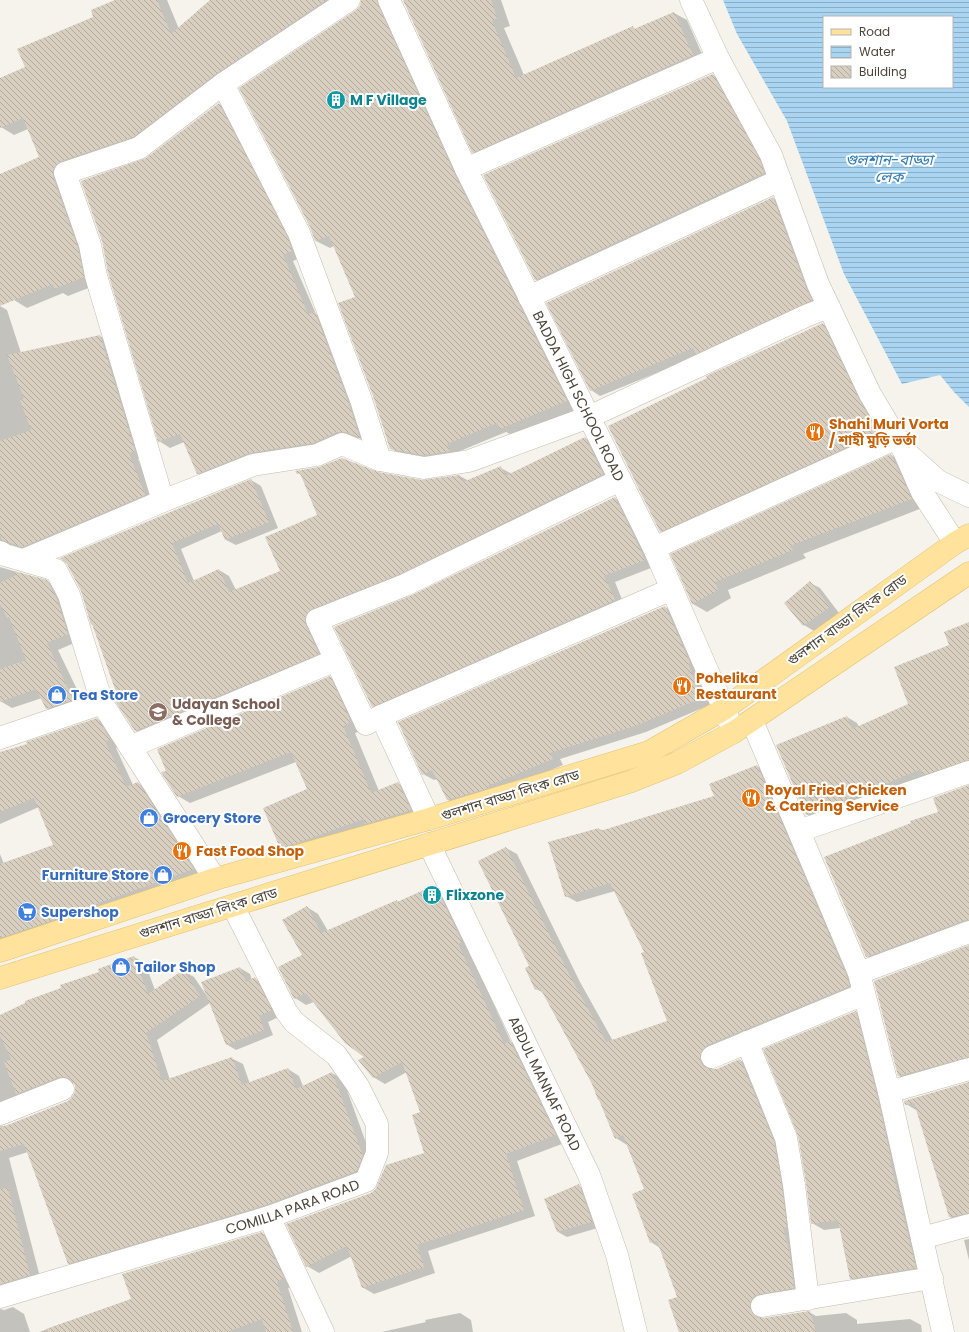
<svg xmlns="http://www.w3.org/2000/svg" width="969" height="1332" font-family="Poppins,'Noto Sans Bengali',sans-serif">
	<style>
		.water { fill: url(#water-rules); fill-rule: evenodd }
		.shadow { fill: #0003 }
		.building { fill: url(#building-back-hatch) }
		.lines { fill: none; stroke-linecap: round; stroke-linejoin: round }
		.minor-casing { stroke: #c2bbae; stroke-width: 23 }
		.major-casing { stroke: #e6c16a; stroke-width: 23 }
		.minor { stroke: #fff; stroke-width: 22 }
		.major { stroke: #ffe39c; stroke-width: 22 }
		.labels { text-anchor: middle; dominant-baseline: central; stroke-width: 4; stroke-linejoin: round; paint-order: stroke }
		.culture-label { font-size: 14px; font-weight: bold; fill: #0d838f; stroke: #fff; text-anchor: start }
		.street-label { font-size: 14px; fill: #4b4439; stroke: #fff }
		.food-label { font-size: 14px; font-weight: bold; fill: #c56008; stroke: #fff; text-anchor: start }
		.shop-label { font-size: 14px; font-weight: bold; fill: #366cbe; stroke: #fff; text-anchor: start }
		.education-label { font-size: 14px; font-weight: bold; fill: #785e54; stroke: #fff; text-anchor: start }
		.water-label { font-size: 15px; font-style: italic; fill: #2e7ab2; stroke: #fff }
	</style>
	<defs>
		<pattern id="water-rules" width="6" height="5" patternUnits="userSpaceOnUse"><rect width="6" height="5" fill="#a9d4f2"/><path d="M0 2.5h6" fill="none" stroke="#8caec5"/></pattern>
		<pattern id="building-back-hatch" width="6" height="6" patternUnits="userSpaceOnUse"><rect width="6" height="6" fill="#d8cfc1"/><path d="M-1 5l2 2M0 0l6 6M5-1l2 2" fill="none" stroke="#b1aa9e"/></pattern>
	</defs>
	<rect width="100%" height="100%" fill="#f6f3ec"/>
	<!-- water -->
	<path class="water" d="M 723,0 L 969,0 L 969,407 L 954,392 L 940,375 L 902,384 L 844,274 L 787,121 L 737,34 ZM 824,17 L 952,17 L 952,87 L 824,87 Z"/>
	<!-- shadow -->
	<g class="shadow">
		<polygon points="118,0 167,0 179,29 212,0 351,0 147,144 75,168 96,285 68,296 63,293 27,308 14,300 0,266 0,175 40,157 28,129 14,135 1,127 0,79 26,68"/>
		<polygon points="362,0 393,0 580,408 514,436 506,432 460,451 463,459 404,456 390,448 356,298 334,246 330,248 316,241 311,227 357,11 361,6"/>
		<polygon points="404,0 501,0 510,26 504,28 524,75 633,28 636,30 674,13 687,20 706,63 486,160 473,152"/>
		<polygon points="712,75 725,82 776,181 548,287 536,280 484,176"/>
		<polygon points="219,104 230,111 303,257 293,261 316,314 326,319 370,443 359,438 349,438 209,480 197,473 184,442 170,448 159,441 147,159"/>
		<polygon points="773,198 782,204 821,306 600,396 591,390"/>
		<polygon points="0,306 7,310 21,353 100,336 110,342 145,456 138,459 154,501 33,552 11,545 4,547 0,550"/>
		<polygon points="822,324 832,329 886,437 670,536 661,531"/>
		<polygon points="585,438 595,444 613,480 323,614 328,659 146,736 136,731 117,692 93,625 92,624 82,591 251,480 261,486 278,528 236,545 226,540 222,531 181,549 194,581 219,570 229,576 236,590 281,571 318,516 302,476 297,472 377,473 422,481 460,476 469,481 501,468 512,474"/>
		<polygon points="891,455 905,463 925,507 803,554 806,558 728,590 731,598 707,612 693,604 672,555"/>
		<polygon points="614,498 626,504 656,566 615,582 625,607 384,713 372,706 411,597"/>
		<polygon points="0,567 47,581 59,588 79,641 58,650 85,706 59,715 47,708 42,698 12,708 0,701"/>
		<polygon points="810,583 820,588 839,613 814,631 804,625"/>
		<polygon points="665,607 676,613 712,704 646,732 560,759 563,765 498,792 458,806 448,800 437,779 434,780 423,774 399,723"/>
		<polygon points="969,626 969,768 816,820 806,814 847,717 857,723 859,727 910,704 950,646"/>
		<polygon points="330,677 342,685 364,730 355,733 379,791 398,783 411,791 423,817 294,854 281,847 308,790 296,762 190,803 178,796"/>
		<polygon points="97,719 109,726 122,746 116,748 133,785 138,783 150,790 205,876 0,951 0,854 4,864 55,845 39,807 0,824 0,753 29,744"/>
		<polygon points="757,766 768,772 858,984 711,1062 712,1069 717,1070 740,1060 751,1066 785,1149 805,1294 761,1315 762,1319 809,1312 816,1316 846,1313 857,1320 857,1324 910,1319 921,1325 922,1332 680,1332 678,1297 660,1248 651,1242 645,1190 627,1145 616,1138 593,1084 544,993 536,989 506,848 517,854 580,982 613,1041 669,1021 645,953 615,891 577,902 566,896 599,829 604,831 715,796"/>
		<polygon points="969,786 969,928 877,962 867,956 939,812"/>
		<polygon points="435,887 447,893 469,950 511,1042 522,1049 567,1142 517,1161 535,1216 428,1251 435,1273 374,1294 362,1287 352,1256 319,1273 307,1266 371,1193 425,1154 422,1113 407,1072 385,1084 373,1077 366,1057 314,1002 306,1005 295,998 303,955 307,907 318,914 328,931 397,901 398,902"/>
		<polygon points="969,946 969,1064 909,1081 899,1076"/>
		<polygon points="134,957 145,963 155,990 183,971 194,977 207,996 240,968 250,974 252,980 255,979 265,984 281,1016 268,1022 273,1035 236,1050 226,1044 210,1003 157,1040 170,1080 231,1058 243,1064 250,1084 288,1069 299,1076 303,1086 332,1073 343,1079 373,1162 368,1177 80,1270 68,1263 28,1152 9,1158 41,1281 0,1298 0,1127 4,1127 68,1102 74,1097 76,1091 75,1083 70,1083 0,1115 0,1016"/>
		<polygon points="856,1012 868,1019 927,1275 863,1285 850,1278 840,1228 824,1230 812,1223"/>
		<polygon points="969,1083 969,1220 960,1222 950,1217 917,1110 916,1110 906,1104"/>
		<polygon points="579,1186 589,1191 601,1227 567,1237 558,1232"/>
		<polygon points="262,1233 273,1240 295,1285 288,1288 302,1332 39,1332 132,1299"/>
		<polygon points="969,1239 969,1260 964,1240"/>
		<polygon points="13,1307 24,1314 30,1332 0,1332 0,1309 4,1310"/>
		<polygon points="460,1313 471,1320 473,1332 382,1332 426,1322 425,1320"/>
	</g>
	<!-- building -->
	<g class="building">
		<polygon points="115,0 157,0 171,34 210,0 326,0 216,74 133,137 61,161 56,165 53,170 53,177 78,248 84,277 54,289 53,284 0,306 0,174 39,157 23,118 0,128 0,78 25,67 17,49 93,17 91,10"/>
		<polygon points="361,0 377,0 378,5 455,175 567,401 500,429 497,423 447,444 450,451 424,455 390,449 373,396 338,303 355,297 329,236 315,241 310,227 239,88 356,10 360,6"/>
		<polygon points="403,0 491,0 497,18 492,21 516,78 633,26 634,29 674,12 693,55 472,153"/>
		<polygon points="713,74 760,160 764,173 535,280 483,175"/>
		<polygon points="219,103 288,238 292,251 283,255 308,314 315,312 349,404 360,438 347,432 337,432 313,443 249,453 197,474 180,434 158,442 108,273 102,241 81,181 146,158"/>
		<polygon points="773,197 806,288 812,300 696,354 693,348 590,391 546,303"/>
		<polygon points="823,323 859,399 878,433 660,532 608,426 707,378 706,376"/>
		<polygon points="100,335 135,451 129,453 145,495 22,547 2,540 0,534 0,441 31,430 20,400 24,398 7,355"/>
		<polygon points="585,437 603,474 400,574 312,609 307,613 305,619 306,625 319,654 135,731 113,698 112,693 116,692 92,624 91,625 81,591 67,564 60,558 168,513 251,479 269,522 225,540 218,524 172,543 188,583 219,569 229,592 280,571 265,537 317,515 300,473 297,474 295,471 319,467 342,458 378,472 422,480 460,475 463,482 501,466 505,476"/>
		<polygon points="891,454 912,499 790,546 793,550 715,582 718,590 692,604 670,554"/>
		<polygon points="615,497 645,560 604,576 615,600 372,707 334,627 410,596"/>
		<polygon points="14,571 47,580 57,600 68,634 47,643 73,700 46,709 36,689 0,702 0,669 26,660 9,617 7,618 0,604 0,583 16,575"/>
		<polygon points="810,581 830,607 803,626 784,603"/>
		<polygon points="665,606 690,663 688,664 702,698 635,726 550,753 553,759 488,786 489,788 447,800 432,770 422,775 398,722"/>
		<polygon points="969,622 969,760 923,775 921,769 869,791 806,815 776,745 847,716 852,729 908,704 894,667 949,645 944,632"/>
		<polygon points="330,676 351,722 343,726 371,793 398,782 411,810 365,824 364,819 297,843 280,848 263,808 307,789 291,752 177,797 161,772 166,771 157,749"/>
		<polygon points="97,718 111,740 105,741 126,787 138,782 194,869 71,913 72,914 0,938 0,864 53,845 34,798 0,812 0,752 27,744 26,742"/>
		<polygon points="757,765 847,977 850,986 707,1045 702,1050 700,1056 700,1061 704,1067 711,1069 717,1069 740,1059 774,1141 782,1187 787,1227 783,1228 790,1255 794,1288 760,1294 754,1296 750,1302 750,1308 753,1314 758,1318 764,1318 810,1311 816,1332 679,1332 668,1300 677,1297 657,1241 650,1243 632,1194 644,1189 623,1135 615,1139 599,1100 598,1100 592,1084 540,988 535,990 525,968 529,966 478,861 506,847 569,974 606,1042 667,1021 641,953 644,952 610,883 565,897 548,842 599,828 600,831 714,796 709,784"/>
		<polygon points="969,785 969,920 965,920 866,957 824,857 911,823 910,821 938,812 933,798"/>
		<polygon points="435,885 462,942 458,944 504,1044 510,1041 556,1135 506,1154 524,1210 417,1245 424,1267 362,1288 347,1246 306,1267 286,1224 371,1193 375,1190 377,1186 386,1165 424,1153 412,1115 420,1112 402,1062 373,1078 358,1060 364,1057 345,1043 306,993 294,999 278,967 302,955 282,920 307,906 321,933 397,900 397,902"/>
		<polygon points="969,945 969,1057 898,1076 874,981"/>
		<polygon points="134,956 148,994 183,970 200,996 146,1033 162,1081 232,1057 242,1085 288,1068 296,1089 332,1072 363,1156 356,1171 265,1205 68,1264 24,1144 0,1151 0,1126 5,1126 68,1101 73,1096 75,1091 75,1085 70,1079 65,1077 59,1077 16,1094 4,1062 11,1059 0,1036 0,1015 25,1003 25,1001 61,988 60,985 99,972 98,969"/>
		<polygon points="240,967 246,982 255,977 272,1010 259,1016 264,1030 226,1045 201,982"/>
		<polygon points="856,1011 877,1095 891,1159 890,1161 916,1268 850,1279 838,1220 811,1224 806,1183 798,1136 763,1049"/>
		<polygon points="969,1082 969,1213 949,1217 914,1103 905,1105 904,1101"/>
		<polygon points="579,1184 592,1222 557,1232 544,1199"/>
		<polygon points="8,1188 30,1275 0,1284 0,1189"/>
		<polygon points="262,1232 284,1278 277,1282 293,1332 266,1332 262,1319 227,1332 46,1332 46,1329 131,1299 122,1274"/>
	</g>
	<g class="lines">
		<defs>
			<g id="minor">
				<path id="s1" d="M 389,0 L 466,169 L 654,548 L 734,732"/>
				<polyline points="691,0 718,58 771,155 818,284 870,394 904,451 922,492 955,543"/>
				<polyline points="223,84 349,0"/>
				<polyline points="466,169 718,58"/>
				<polyline points="529,297 780,180"/>
				<polyline points="909,455 938,481 969,496"/>
				<polyline points="163,501 96,276 90,245 65,173 139,148 223,84 299,233 361,400 380,460 424,468 469,461 589,417 808,315 829,307"/>
				<polyline points="654,548 897,438"/>
				<polyline points="0,552 5,555 56,570 69,595 102,703"/>
				<polyline points="24,560 163,501 253,465 317,455 342,444 380,460"/>
				<polyline points="381,716 672,589"/>
				<polyline points="752,721 859,973 889,1092 943,1332"/>
				<polyline points="0,738 102,703 215,879"/>
				<polyline points="130,747 336,660"/>
				<polyline points="429,819 381,716 366,724 317,620 405,585 620,480"/>
				<polyline points="799,831 969,772"/>
				<path id="s2" d="M 429,844 L 589,1175 L 617,1255 L 636,1332"/>
				<polyline points="859,973 969,932"/>
				<polyline points="747,1042 786,1138 794,1185 808,1299"/>
				<polyline points="712,1057 864,994"/>
				<polyline points="889,1092 969,1069"/>
				<polyline points="0,1114 63,1089"/>
				<polyline points="269,1217 323,1332"/>
				<polyline points="922,1238 969,1225"/>
				<path id="s3" d="M 0,1297 L 269,1217 L 366,1181 L 377,1153 L 377,1124 L 358,1086 L 336,1055 L 294,1022 L 286,1011 L 233,906"/>
				<polyline points="762,1306 932,1278"/>
			</g>
			<g id="major">
				<polyline points="0,951 215,879 429,819 649,752 724,709 955,543 969,535"/>
				<polyline points="0,978 629,782 677,763 734,732 969,573"/>
			</g>
		</defs>
		<!-- minor casing -->
		<use href="#minor" class="minor-casing"/>
		<!-- major casing -->
		<use href="#major" class="major-casing"/>
		<!-- minor -->
		<use href="#minor" class="minor"/>
		<!-- major -->
		<use href="#major" class="major"/>
	</g>
	<!-- icons -->
	<defs>
		<symbol id="building-disc" viewBox="-11 -11 22 22"><circle r="9.5" fill="#0f9aa8" stroke="#fff"/><path d="M-4-6H4V6H1V3H-1V6H-4ZM-2.5-4.3h1.7v1.8h-1.7ZM.8-4.3h1.7v1.8H.8ZM-2.5-1h1.7V.8h-1.7ZM.8-1h1.7V.8H.8Z" fill="#fff"/></symbol>
		<symbol id="restaurant-disc" viewBox="-11 -11 22 22"><circle r="9.5" fill="#e8710a" stroke="#fff"/><path d="M-5-6h1v4h1v-4h1v4h1v-4h1v5L-1.5 .5V6h-2V.5L-5-1ZM5-6V6H3V1.5H1.5Q1.5-4 5-6Z" fill="#fff"/></symbol>
		<symbol id="shop-disc" viewBox="-11 -11 22 22"><circle r="9.5" fill="#3f7fe0" stroke="#fff"/><path d="M-5-2.5h2.3a2.7 3.5 0 0 1 5.4 0H5L5.5 6h-11ZM-1.5-2.5h3a1.5 2.3 0 0 0-3 0Z" fill="#fff"/></symbol>
		<symbol id="school-disc" viewBox="-11 -11 22 22"><circle r="9.5" fill="#8d6e63" stroke="#fff"/><path d="M0-5L7-2L0 1L-7-2ZM-4 1L0 2.5L4 1V4Q0 6-4 4Z" fill="#fff"/></symbol>
		<symbol id="supermarket-disc" viewBox="-11 -11 22 22"><circle r="9.5" fill="#3f7fe0" stroke="#fff"/><path d="M-6-5.5h2.5l.6 2H6L4.5 2H-2.5L-4.4-4H-6ZM-1.5 3.2a1.3 1.3 0 1 0 .1 0ZM3 3.2a1.3 1.3 0 1 0 .1 0Z" fill="#fff"/></symbol>
	</defs>
	<g fill-rule="evenodd">
		<use href="#building-disc" x="325" y="89" width="22" height="22"/>
		<use href="#restaurant-disc" x="804" y="421" width="22" height="22"/>
		<use href="#restaurant-disc" x="671" y="675" width="22" height="22"/>
		<use href="#shop-disc" x="46" y="684" width="22" height="22"/>
		<use href="#school-disc" x="147" y="701" width="22" height="22"/>
		<use href="#restaurant-disc" x="740" y="787" width="22" height="22"/>
		<use href="#shop-disc" x="138" y="807" width="22" height="22"/>
		<use href="#restaurant-disc" x="171" y="840" width="22" height="22"/>
		<use href="#shop-disc" x="152" y="864" width="22" height="22"/>
		<use href="#building-disc" x="421" y="884" width="22" height="22"/>
		<use href="#supermarket-disc" x="16" y="901" width="22" height="22"/>
		<use href="#shop-disc" x="110" y="956" width="22" height="22"/>
	</g>
	<g class="labels">
		<!-- culture labels -->
		<g class="culture-label">
			<text x="350" y="100">M F Village</text>
			<text x="446" y="895">Flixzone</text>
		</g>
		<!-- street labels -->
		<g class="street-label">
			<text stroke="none"><textPath href="#s1" startOffset="439">BADDA HIGH SCHOOL ROAD</textPath></text>
			<text transform="translate(847 620) rotate(-36)">গুলশান বাড্ডা লিংক রোড</text>
			<text transform="translate(510 795) rotate(-17)">গুলশান বাড্ডা লিংক রোড</text>
			<text transform="translate(208 913) rotate(-17)">গুলশান বাড্ডা লিংক রোড</text>
			<text stroke="none"><textPath href="#s2" startOffset="266">ABDUL MANNAF ROAD</textPath></text>
			<text stroke="none"><textPath href="#s3" startOffset="306">COMILLA PARA ROAD</textPath></text>
		</g>
		<!-- food labels -->
		<g class="food-label">
			<text x="829" y="424">Shahi Muri Vorta<tspan x="829" dy="16">/ শাহী মুড়ি ভর্তা</tspan></text>
			<text x="696" y="678">Pohelika<tspan x="696" dy="16">Restaurant</tspan></text>
			<text x="765" y="790">Royal Fried Chicken<tspan x="765" dy="16">&amp; Catering Service</tspan></text>
			<text x="196" y="851">Fast Food Shop</text>
		</g>
		<!-- shop labels -->
		<g class="shop-label">
			<text x="71" y="695">Tea Store</text>
			<text x="163" y="818">Grocery Store</text>
			<text x="149" y="875" text-anchor="end">Furniture Store</text>
			<text x="41" y="912">Supershop</text>
			<text x="135" y="967">Tailor Shop</text>
		</g>
		<!-- education labels -->
		<g class="education-label">
			<text x="172" y="704">Udayan School<tspan x="172" dy="16">&amp; College</tspan></text>
		</g>
		<!-- water labels -->
		<g class="water-label">
			<text x="889" y="159">গুলশান-বাড্ডা<tspan x="889" dy="17">লেক</tspan></text>
		</g>
	</g>
	<!-- legend -->
	<rect x="823" y="16" width="130" height="72" fill="#ffffff" stroke="#b7b4b0"/>
	<rect x="831" y="29" width="20" height="6" fill="#ffe39c" stroke="#b7b4b0"/>
	<text x="859" y="36" font-size="12" fill="#4b4439">Road</text>
	<rect x="831" y="46" width="20" height="12" fill="url(#water-rules)" stroke="#b7b4b0"/>
	<text x="859" y="56" font-size="12" fill="#4b4439">Water</text>
	<rect x="831" y="66" width="20" height="12" fill="url(#building-back-hatch)" stroke="#b7b4b0"/>
	<text x="859" y="76" font-size="12" fill="#4b4439">Building</text>
</svg>
